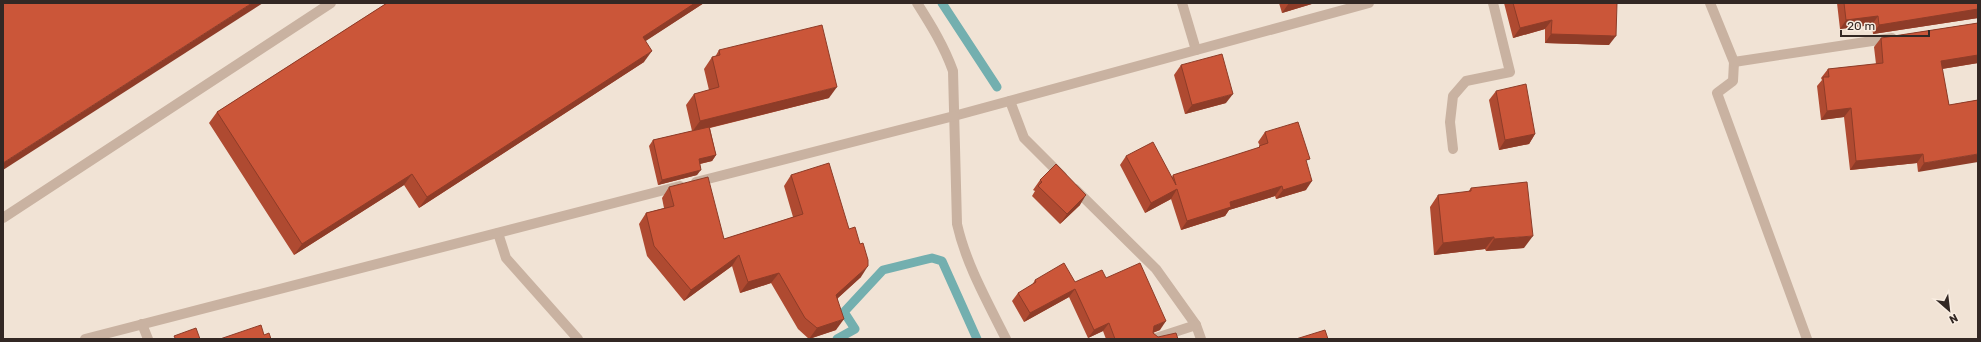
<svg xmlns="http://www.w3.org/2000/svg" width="1981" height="342" font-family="Rubik,sans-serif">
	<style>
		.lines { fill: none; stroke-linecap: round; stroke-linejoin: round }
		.stream { stroke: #73afaf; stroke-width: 9 }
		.service { stroke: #c9b2a1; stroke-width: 10 }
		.minor { stroke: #c9b2a1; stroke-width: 10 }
		.tertiary { stroke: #c9b2a1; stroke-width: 10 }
		.wall { fill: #af4a31 }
		.shaded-wall { fill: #8e3c28 }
		.building { fill: #cb5639; stroke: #8e3c28 }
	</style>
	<rect width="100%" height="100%" fill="#f1e3d5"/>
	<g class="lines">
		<!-- stream -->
		<g class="stream">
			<polyline points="942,3 997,87"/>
			<polyline points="837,339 855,329 844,312 883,270 932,258 942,261 977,339"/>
		</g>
		<!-- service -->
		<g class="service">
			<polyline points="1453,149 1450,122 1453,96 1466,81 1510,72 1493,3"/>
			<polyline points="3,218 331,3"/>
		</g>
		<!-- minor -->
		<g class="minor">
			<polyline points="1182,3 1196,50"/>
			<polyline points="1710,3 1734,62 1733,81 1717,93 1807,339"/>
			<polyline points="1734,62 1892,38"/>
			<polyline points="1010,101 1024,138 1062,176"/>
			<polyline points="954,116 1369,3"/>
			<polyline points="1075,189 1156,269 1196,325 1201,339"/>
			<polyline points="498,233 506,258 578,339"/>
			<polyline points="142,324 148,339"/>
			<polyline points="1153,339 1196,325"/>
		</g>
		<!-- tertiary -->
		<g class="tertiary">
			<path d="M 917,3 C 931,25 944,46 953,71 L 957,224 C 966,264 987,301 1006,339"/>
			<polyline points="696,182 954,116"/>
			<polyline points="85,339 680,186"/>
		</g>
	</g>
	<!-- wall -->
	<g class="wall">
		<polygon points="387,3 704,3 645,41 644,62 419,208 404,185 294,255 209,123 217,112"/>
		<polygon points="1279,3 1315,3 1282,13"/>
		<polygon points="1504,3 1617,3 1609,45 1545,43 1545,29 1513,38"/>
		<polygon points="1837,3 1978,3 1978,18 1873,34 1872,25 1840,29"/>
		<polygon points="1978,23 1978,63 1942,69 1949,105 1978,100 1918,172 1917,163 1850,170 1844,117 1821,120 1817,86 1822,80 1821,78 1828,69 1876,64 1874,47 1881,38"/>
		<polygon points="719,50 829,98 710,128 716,155 712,161 700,164 697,175 658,185 649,146 653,140 692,131 686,105 694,94 709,90 704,69 712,57 715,57"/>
		<polygon points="1181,65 1226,103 1185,114 1174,75"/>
		<polygon points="1496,91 1535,134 1529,144 1499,150 1489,100"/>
		<polygon points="1265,132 1307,164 1306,190 1276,199 1275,196 1229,210 1225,216 1181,230 1171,199 1145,213 1120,165 1126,156 1172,177 1173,175 1258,148 1260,146 1258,142"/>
		<polygon points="791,175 861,277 838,298 836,330 809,339 798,329 771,283 740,293 732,266 684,301 647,256 639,224 646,213 664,208 662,198 669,187 724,239 793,217 784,186"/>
		<polygon points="1040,180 1080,205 1060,224 1032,196 1035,191 1033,190"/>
		<polygon points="1471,188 1524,248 1486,251 1485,249 1434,255 1430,207 1438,195 1468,192"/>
		<polygon points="1106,278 1160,330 1153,333 1158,337 1178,339 1106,339 1103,331 1088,338 1069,297 1024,322 1012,301 1018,293 1032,285 1035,280 1075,282"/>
	</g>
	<!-- shaded-wall -->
	<g class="shaded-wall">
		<polygon points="252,3 263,3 3,170 3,163"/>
		<polygon points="695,3 704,3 635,48 643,37"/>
		<polygon points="1289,3 1315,3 1282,13"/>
		<polygon points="1978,9 1978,18 1873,34 1879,25"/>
		<polygon points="1878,16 1872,25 1840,29 1846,20"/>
		<polygon points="1552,20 1545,29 1513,38 1520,28"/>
		<polygon points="1551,34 1616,36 1609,45 1545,43"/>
		<polygon points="652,51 644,62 419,208 427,197"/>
		<polygon points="1978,55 1978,63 1935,70 1941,61"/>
		<polygon points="837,87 829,98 692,132 700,121"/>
		<polygon points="1233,94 1226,103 1185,114 1192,105"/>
		<polygon points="1851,108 1844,117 1821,120 1827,111"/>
		<polygon points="1535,134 1529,144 1499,150 1505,140"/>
		<polygon points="1923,154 1917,163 1850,170 1856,161"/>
		<polygon points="1978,154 1978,162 1918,172 1924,163"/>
		<polygon points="716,155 712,161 695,165 699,159"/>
		<polygon points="701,170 697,175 658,185 662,180"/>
		<polygon points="412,174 404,185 294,255 302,244"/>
		<polygon points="1312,181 1306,190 1276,199 1283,190"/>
		<polygon points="1282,186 1275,196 1229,210 1225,216 1181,230 1187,221 1230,202"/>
		<polygon points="1177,189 1171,199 1145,213 1151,203"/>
		<polygon points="1086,195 1080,205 1060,224 1067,214"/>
		<polygon points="1533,236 1524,248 1486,251 1494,239"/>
		<polygon points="1494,237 1485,249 1434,255 1443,243"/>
		<polygon points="739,255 732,266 684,301 691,290"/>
		<polygon points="868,266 861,277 829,306 836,295"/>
		<polygon points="779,273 771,283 740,293 748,282"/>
		<polygon points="1075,289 1069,297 1024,322 1030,313"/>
		<polygon points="844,319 836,330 809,339 817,328"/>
		<polygon points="1166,321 1160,330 1148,334 1154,326"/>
		<polygon points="1109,323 1103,331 1088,338 1094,330"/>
	</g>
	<!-- building -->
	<g class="building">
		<polygon points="3,3 252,3 3,163"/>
		<polygon points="387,3 695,3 643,37 652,51 427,197 412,174 302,244 217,112"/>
		<polygon points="1513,3 1617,3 1616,36 1551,34 1552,20 1520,28"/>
		<polygon points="1844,3 1978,3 1978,9 1879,25 1878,16 1846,20"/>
		<polygon points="1978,23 1978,55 1941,61 1949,105 1978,100 1978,154 1924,163 1923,154 1856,161 1851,108 1827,111 1823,77 1829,77 1828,69 1883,63 1881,38"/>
		<polygon points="822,25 837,87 700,121 694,94 719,87 712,57 720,55 719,50"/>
		<polygon points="1222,54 1233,94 1192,105 1181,65"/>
		<polygon points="1526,84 1535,134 1505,140 1496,91"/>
		<polygon points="1298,122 1310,159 1306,160 1312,181 1283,190 1282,186 1230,202 1231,207 1187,221 1177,189 1151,203 1126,156 1153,142 1176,185 1173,175 1260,147 1259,146 1268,143 1265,132"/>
		<polygon points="709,127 716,155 699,159 701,170 662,180 653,140"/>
		<polygon points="829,163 849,229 855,227 860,244 863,243 868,260 868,266 836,295 844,319 817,328 805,318 779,273 748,282 739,255 691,290 654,246 646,213 674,206 669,187 708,177 724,239 803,214 791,175"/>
		<polygon points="1056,164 1086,195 1067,214 1038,186 1042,182 1040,180"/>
		<polygon points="1527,182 1533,236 1494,239 1494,237 1443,243 1438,195 1471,191 1471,188"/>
		<polygon points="1064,263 1075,282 1102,270 1106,278 1140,263 1166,321 1154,326 1153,333 1158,337 1176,333 1178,339 1115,339 1109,323 1094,330 1075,289 1030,313 1018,293 1036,282 1035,280"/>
		<polygon points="261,325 264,335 269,333 271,339 220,339"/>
		<polygon points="196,328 200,339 174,339 175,338 174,336"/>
		<polygon points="1325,330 1328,339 1296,339"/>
	</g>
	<!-- border -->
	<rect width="1981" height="342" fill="none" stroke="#332824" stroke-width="8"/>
	<!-- north arrow -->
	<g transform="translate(1949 310) rotate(152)" stroke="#f9ede1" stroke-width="3" paint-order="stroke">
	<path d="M0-3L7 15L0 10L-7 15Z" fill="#332824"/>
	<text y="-6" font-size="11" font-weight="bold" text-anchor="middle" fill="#332824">N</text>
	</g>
	<!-- scale -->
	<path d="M1841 30v6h88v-6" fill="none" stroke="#332824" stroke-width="2"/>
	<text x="1847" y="30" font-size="12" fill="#332824" stroke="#f9ede1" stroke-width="3" paint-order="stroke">20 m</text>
</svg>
